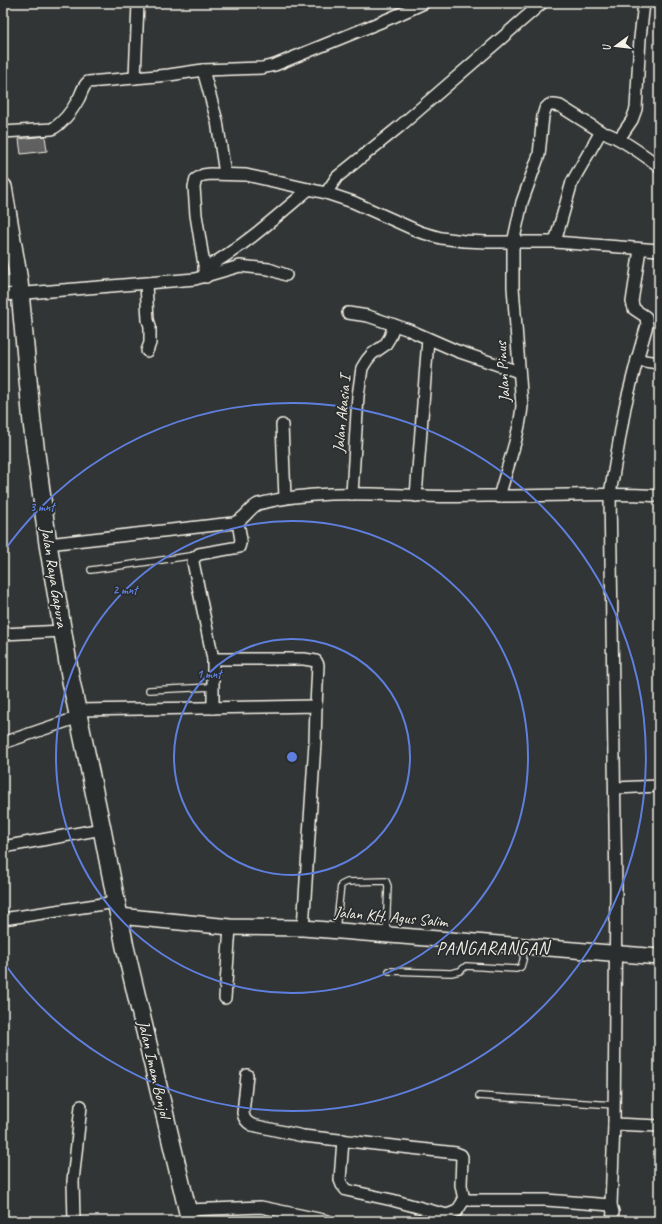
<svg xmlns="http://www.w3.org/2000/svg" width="662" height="1224" font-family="Caveat,sans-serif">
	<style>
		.building { fill: #5f605f; stroke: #f4f1e8 }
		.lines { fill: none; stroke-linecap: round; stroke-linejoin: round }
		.service-casing { stroke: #f4f1e8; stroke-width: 8 }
		.minor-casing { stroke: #f4f1e8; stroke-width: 14 }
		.secondary-casing { stroke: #f4f1e8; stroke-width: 18 }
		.primary-casing { stroke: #f4f1e8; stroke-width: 20 }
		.service { stroke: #2a2d2e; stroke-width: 5.5 }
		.minor { stroke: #2a2d2e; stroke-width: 11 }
		.secondary { stroke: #2a2d2e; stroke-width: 15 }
		.primary { stroke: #2a2d2e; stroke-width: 17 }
		.ring { fill: none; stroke: #5e7fdd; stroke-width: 2 }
		.labels { text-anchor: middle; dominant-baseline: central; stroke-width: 3.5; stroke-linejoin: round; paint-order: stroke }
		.street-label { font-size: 16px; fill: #f4f1e8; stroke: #2a2d2e }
		.quarter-label { font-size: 18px; letter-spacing: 1px; fill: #f4f1e8; stroke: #2a2d2e }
		.centre { fill: #5e7fdd; stroke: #2a2d2e; stroke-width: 2 }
		.ring-label { font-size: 12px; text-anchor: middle; font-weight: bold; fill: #5e7fdd; stroke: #2a2d2e; stroke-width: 3.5; stroke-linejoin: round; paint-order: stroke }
	</style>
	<rect width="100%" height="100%" fill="#323535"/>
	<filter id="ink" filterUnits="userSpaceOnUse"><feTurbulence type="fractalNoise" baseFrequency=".025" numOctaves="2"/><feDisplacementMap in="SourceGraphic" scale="8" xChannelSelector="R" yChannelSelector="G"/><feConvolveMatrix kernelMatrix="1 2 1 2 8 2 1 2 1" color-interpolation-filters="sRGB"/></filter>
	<g filter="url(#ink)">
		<!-- building -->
		<polygon class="building" points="45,136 47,151 21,154 19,139"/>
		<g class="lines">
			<defs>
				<g id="service">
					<polyline points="91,570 197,555"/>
					<polyline points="149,690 213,687"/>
					<polyline points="336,930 341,885 347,882 386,881 388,886 386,934"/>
					<polyline points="389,971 451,973 460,971 466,966 516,969 521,967 523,960 525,947"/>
					<polyline points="479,1096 614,1105"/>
				</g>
				<g id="minor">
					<polyline points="203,70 217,121 225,174"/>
					<polyline points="135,78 138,3"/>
					<path d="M 3,132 L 52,129 C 63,123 73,109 79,98 C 82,92 83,86 88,82 L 169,75 L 203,70 L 262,68 L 275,65 L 393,17 L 424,3"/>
					<polyline points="619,139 632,120 636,109 640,38 644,3"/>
					<polyline points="326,193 337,177 399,127 542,3"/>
					<path d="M 555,242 L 572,182 L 599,135 C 602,133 604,133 608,134 C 624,140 645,156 659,166"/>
					<path d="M 204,269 C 243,247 275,218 309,189"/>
					<polyline points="206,277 196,215 194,187 196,179 203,175 210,174 246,175 326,193 353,202 420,232 441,238 464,241 487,242 555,242 659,250"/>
					<polyline points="3,283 19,281"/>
					<polyline points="146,284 148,320 150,326 150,343 147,351"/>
					<polyline points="3,295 195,279 240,266 269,269 286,275"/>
					<polyline points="348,313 368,316 409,330 457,351 519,372"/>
					<polyline points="637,360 659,363"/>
					<polyline points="282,425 285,498"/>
					<polyline points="352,494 358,396 362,368 367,360 372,354 385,345 390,337 394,325"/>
					<polyline points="416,496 428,339"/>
					<path d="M 499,497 C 507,467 519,437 522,406 L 513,287 L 513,243 L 522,202 L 539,155 L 543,116 L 545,109 L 549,105 L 554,105 L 560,106 L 603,133"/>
					<polyline points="238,522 241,540 239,547 199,554 194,558 193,562 213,659 304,659 316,661 318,665 316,706"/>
					<path d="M 48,544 L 233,523 C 245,520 248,509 258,504 C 314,489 369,494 426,496 C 446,497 467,496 487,496 C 544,497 602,492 659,496"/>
					<polyline points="3,634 63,631"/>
					<polyline points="213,708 213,659"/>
					<polyline points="78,710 316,706 315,743 303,928"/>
					<polyline points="3,743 79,717"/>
					<polyline points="616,788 659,786"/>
					<polyline points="3,847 102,829"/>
					<polyline points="3,919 116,902"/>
					<polyline points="225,998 230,927"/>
					<path d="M 247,1075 L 243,1113 C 244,1119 246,1122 252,1125 L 303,1136 L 456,1153 L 461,1155 L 462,1157 L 461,1185 L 464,1200"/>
					<polyline points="614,1124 659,1126"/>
					<polyline points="343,1140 340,1180 342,1185 346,1190 392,1200 447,1215"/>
					<polyline points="188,1210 261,1207 328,1221"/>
					<polyline points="74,1221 73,1181 81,1106"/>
					<polyline points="443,1221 447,1215 457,1211 464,1200 546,1200 611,1205"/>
					<polyline points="612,1221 613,1212 611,1205 614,1124 616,890 610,494 625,407 637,360 647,325 646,317 634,309 632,302 640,249"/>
				</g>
				<polyline id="secondary" points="119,916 230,927 303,928 659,957"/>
				<polyline id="primary" points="3,187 19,281 32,423 48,544 71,681 102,829 125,947 190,1221"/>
			</defs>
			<!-- service casing -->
			<use href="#service" class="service-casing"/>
			<!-- minor casing -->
			<use href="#minor" class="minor-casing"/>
			<!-- secondary casing -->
			<use href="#secondary" class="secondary-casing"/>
			<!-- primary casing -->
			<use href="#primary" class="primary-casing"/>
			<!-- service -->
			<use href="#service" class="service"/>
			<!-- minor -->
			<use href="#minor" class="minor"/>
			<!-- secondary -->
			<use href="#secondary" class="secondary"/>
			<!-- primary -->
			<use href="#primary" class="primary"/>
		</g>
	</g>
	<!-- distance rings -->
	<g class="ring">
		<circle cx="292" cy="757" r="118"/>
		<circle cx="292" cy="757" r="236"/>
		<path d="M4 551A354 354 0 1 1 4 963"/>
	</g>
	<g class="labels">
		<!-- street labels -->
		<g class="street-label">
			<text transform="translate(503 372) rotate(-94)">Jalan Pinus</text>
			<text transform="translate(342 414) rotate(-85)">Jalan Akasia I</text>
			<text transform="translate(54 577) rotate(81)">Jalan Raya Gapura</text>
			<text transform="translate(391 917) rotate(5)">Jalan KH. Agus Salim</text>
			<text transform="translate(154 1069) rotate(77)">Jalan Imam Bonjol</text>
		</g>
		<!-- quarter labels -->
		<g class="quarter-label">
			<text x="493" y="948">PANGARANGAN</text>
		</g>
	</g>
	<circle cx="292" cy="757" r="6" class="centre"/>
	<g class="ring-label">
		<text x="42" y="511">3 mnt</text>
		<text x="125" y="594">2 mnt</text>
		<text x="209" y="678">1 mnt</text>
	</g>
	<!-- margin -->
	<rect width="662" height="1224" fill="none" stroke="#2a2d2e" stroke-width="16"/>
	<rect x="8" y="8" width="646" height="1208" fill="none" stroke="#f4f1e8" stroke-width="1.5" filter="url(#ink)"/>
	<!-- north arrow -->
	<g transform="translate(616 46) rotate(255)" stroke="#2a2d2e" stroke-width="3" paint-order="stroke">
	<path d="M0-3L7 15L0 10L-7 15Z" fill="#f4f1e8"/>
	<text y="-6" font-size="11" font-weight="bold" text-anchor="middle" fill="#f4f1e8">U</text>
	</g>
</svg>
